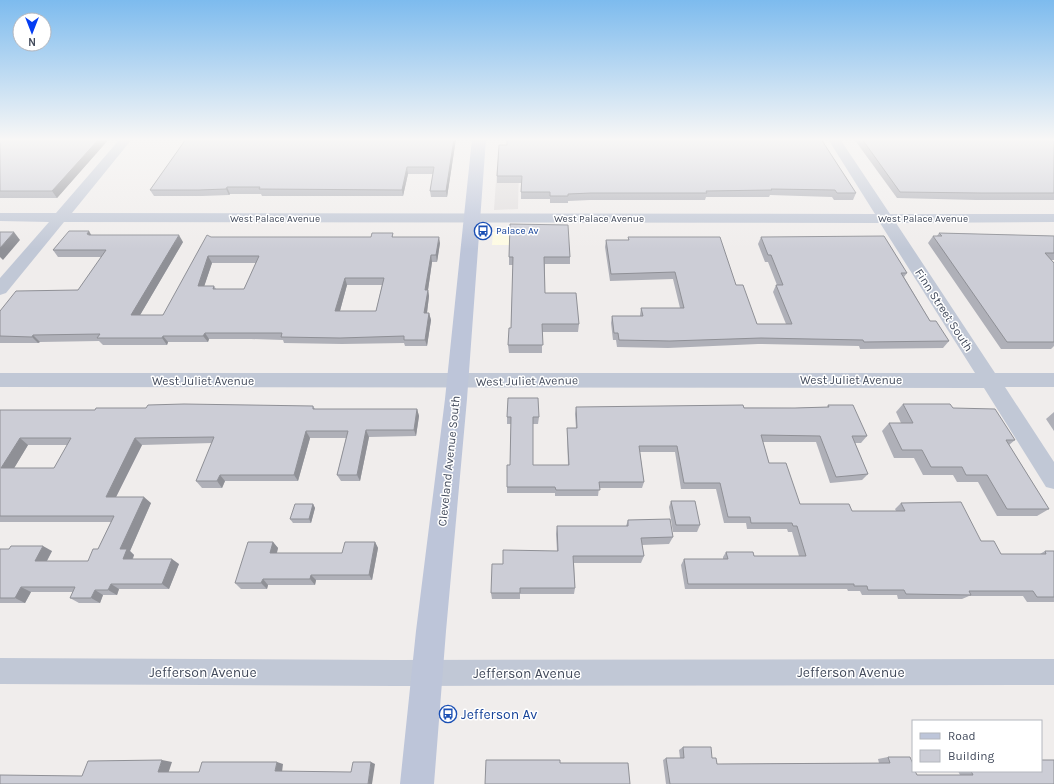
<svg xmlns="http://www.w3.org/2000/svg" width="1054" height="784" font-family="Karla,sans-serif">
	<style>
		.commercial { fill: #fefbe3 }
		.education { fill: #e1dede }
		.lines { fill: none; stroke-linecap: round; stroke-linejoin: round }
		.street { fill: #c1c8d6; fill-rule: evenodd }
		.secondary { fill: #bdc5d9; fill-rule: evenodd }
		.wall { fill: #afb0b8; fill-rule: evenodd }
		.shaded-wall { fill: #8f9096 }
		.building { fill: #cccdd6; stroke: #8f9096; fill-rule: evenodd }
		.labels { text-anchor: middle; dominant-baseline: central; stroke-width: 3; stroke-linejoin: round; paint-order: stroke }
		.far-street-label { font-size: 10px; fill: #434b5c; stroke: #fff }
		.far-transit-label { font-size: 10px; fill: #164399; stroke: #fff; text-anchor: start }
		.street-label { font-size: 12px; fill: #434b5c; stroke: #fff }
		.near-street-label { font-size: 14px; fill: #434b5c; stroke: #fff }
		.near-transit-label { font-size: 14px; fill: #164399; stroke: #fff; text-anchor: start }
	</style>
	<rect width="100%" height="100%" fill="#f0edec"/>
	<!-- commercial -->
	<polygon class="commercial" points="493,232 540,232 540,245 492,245"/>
	<!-- education -->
	<polygon class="education" points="497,166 519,166 518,209 494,210"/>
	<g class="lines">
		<!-- street -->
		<g class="street">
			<polygon points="120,139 132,139 72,213 875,214 828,139 840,139 890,214 1054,214 1054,222 896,223 995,373 1054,373 1054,387 1005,387 1054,462 1054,489 1046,487 984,388 0,387 0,373 975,373 880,223 64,222 6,293 0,295 0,278 49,222 0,221 0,213 56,213"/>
			<polygon points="0,658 395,660 1054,659 1054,685 395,686 0,684"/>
		</g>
		<!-- secondary -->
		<polygon class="secondary" points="472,139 486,139 467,399 446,631 434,784 400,784 416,631 445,399"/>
	</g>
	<!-- wall -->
	<g class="wall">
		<polygon points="0,139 109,139 57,198 0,198"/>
		<polygon points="186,139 456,139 447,197 431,197 430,191 433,174 408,174 403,196 262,196 261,194 230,194 229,195 202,196 154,196 150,190"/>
		<polygon points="507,139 856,193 853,200 834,200 832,197 770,195 769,197 706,197 705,200 590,200 568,201 568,203 550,203 550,199 521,199 521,183 497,183 497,176 507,145"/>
		<polygon points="854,139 1054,139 1054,200 976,200 897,198"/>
		<path d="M 393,233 L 393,237 L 440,243 L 437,262 L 432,262 L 428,290 L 429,296 L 427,313 L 429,313 L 431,320 L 427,346 L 405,346 L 404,343 L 342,344 L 284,343 L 283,340 L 251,339 L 209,339 L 208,342 L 168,342 L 167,345 L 103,345 L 99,341 L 40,342 L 38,343 L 0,343 L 0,311 L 78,290 L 102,257 L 58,257 L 53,250 L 91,235 L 183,242 L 140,315 L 163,315 L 211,237 L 371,237 ZM 212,263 L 256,263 L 244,289 L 216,289 L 214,286 L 204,286 ZM 347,285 L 382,285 L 376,311 L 340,311 Z"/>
		<polygon points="939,233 1054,236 1054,260 1051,260 1054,263 1054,346 1051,349 1001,349 928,243 933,236 937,236"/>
		<polygon points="628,237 736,285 757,324 786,324 773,292 776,285 777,285 768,262 765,262 758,244 761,237 907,273 904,277 930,321 949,341 943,348 860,349 859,346 758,344 668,348 617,347 616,340 613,340 611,323 612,316 640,316 640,315 641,308 680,308 673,279 610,281 605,247 606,240 628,240"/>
		<polygon points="509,257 570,257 570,264 545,264 545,293 579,324 578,332 542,332 542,353 509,353 508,345 511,328 513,265 509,265"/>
		<polygon points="903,404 953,408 1015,440 1009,445 1049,509 1037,516 997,516 978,482 957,482 953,475 923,475 914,458 894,458 882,431 889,423 901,423 896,412"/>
		<polygon points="828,405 867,436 861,443 855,443 868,474 862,480 830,483 816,442 763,442 769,463 800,504 852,511 896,511 895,509 901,503 981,541 1001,554 1040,554 1045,551 1054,551 1054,602 1027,602 1023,596 969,596 962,599 898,599 897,595 862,595 860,591 848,591 847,589 685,589 681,565 684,559 723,559 723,557 726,552 754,556 799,556 792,532 788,532 787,529 747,529 746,523 724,523 716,489 681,489 675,452 640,452 644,482 642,488 599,488 598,496 555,496 555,493 507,493 507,487 510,465 511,424 507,424 507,417 539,417 538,424 533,424 533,465 568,465 567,435 567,428 576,428 575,414 576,407 795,408 827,407"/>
		<path d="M 313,406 L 315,409 L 417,409 L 419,416 L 416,436 L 369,437 L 360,481 L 341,481 L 337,475 L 346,438 L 310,438 L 298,481 L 225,481 L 222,488 L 202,488 L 196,481 L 212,443 L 142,445 L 116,497 L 151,503 L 130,551 L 134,555 L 133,559 L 179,564 L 169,589 L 119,589 L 117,595 L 103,595 L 100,603 L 79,603 L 70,598 L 73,592 L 31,592 L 25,603 L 0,603 L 0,549 L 52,551 L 47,561 L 88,561 L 98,549 L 111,522 L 0,522 L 0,410 L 95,410 L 146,408 ZM 28,445 L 68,445 L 54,468 L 14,468 Z"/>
		<polygon points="1054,412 1054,431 1046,419"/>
		<polygon points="671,501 700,525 697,532 673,532 669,507"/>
		<polygon points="313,504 315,508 311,523 293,523 290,519"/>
		<polygon points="628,520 673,537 669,544 642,545 644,556 641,563 574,563 575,588 574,594 520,594 520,599 492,599 491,593 503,564 557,551 556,534 557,526 626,526"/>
		<polygon points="273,542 278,548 277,553 342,553 375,542 378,548 372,580 316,580 315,585 268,585 267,589 241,589 235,583"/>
		<polygon points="683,747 712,758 717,764 879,763 878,759 888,757 917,775 960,775 958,771 1041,771 1054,784 666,784 663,760 666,758 680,758 679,750"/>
	</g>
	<!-- shaded-wall -->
	<g class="shaded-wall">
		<polygon points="99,139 109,139 57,198 52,191"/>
		<polygon points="454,139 456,139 447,197 446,191"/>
		<polygon points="407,167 408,174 403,196 402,190"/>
		<polygon points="227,187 230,194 229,195 226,189"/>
		<polygon points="89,231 93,238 87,234"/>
		<polygon points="14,232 20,240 3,260 0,257 0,248"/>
		<polygon points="179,235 183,242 136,322 131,315"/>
		<polygon points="439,237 440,243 437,262 436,255"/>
		<polygon points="431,255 432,262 428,290 429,296 426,320 424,313 425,290"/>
		<polygon points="208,256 212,263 202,293 198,286"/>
		<polygon points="345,278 347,285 338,318 335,311"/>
		<polygon points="429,313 431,320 427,346 425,340"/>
		<polygon points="205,333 209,339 208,342 203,336"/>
		<polygon points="33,335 40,342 38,343 32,337"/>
		<polygon points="163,336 168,342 167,345 162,338"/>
		<polygon points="417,409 419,416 416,436 414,430"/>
		<polygon points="366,430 369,437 360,481 357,475"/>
		<polygon points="306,431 310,438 298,481 294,475"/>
		<polygon points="20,438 28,445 10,475 1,468"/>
		<polygon points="135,438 142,445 113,503 106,497"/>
		<polygon points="220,475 225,481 222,488 217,481"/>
		<polygon points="144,497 151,503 130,551 134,555 130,564 123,559 120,549"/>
		<polygon points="313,504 315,508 311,523 309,519"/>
		<polygon points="273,542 278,548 275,559 270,553"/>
		<polygon points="375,542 378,548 372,580 369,575"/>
		<polygon points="43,546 52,551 44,566 35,561"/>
		<polygon points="172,559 179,564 169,589 162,584"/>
		<polygon points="311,575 316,580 315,585 310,579"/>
		<polygon points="263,579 268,585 267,589 261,583"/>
		<polygon points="111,584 119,589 117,595 108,590"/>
		<polygon points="21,587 31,592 25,603 15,598"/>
		<polygon points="95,590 103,595 100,603 91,598"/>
		<polygon points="162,760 172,762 168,774 158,772"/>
		<polygon points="277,762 283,764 282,772 275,771"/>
		<polygon points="371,762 375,764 372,784 368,784"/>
	</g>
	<!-- building -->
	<g class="building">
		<polygon points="0,139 99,139 52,191 0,191"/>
		<polygon points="186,139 454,139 446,191 430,191 434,167 407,167 402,190 259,189 260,187 227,187 226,189 199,190 150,190"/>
		<polygon points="507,139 821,139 856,193 837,193 835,190 771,189 772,190 706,191 707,193 591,193 568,194 568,196 550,196 550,192 521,192 522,176 497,176 499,145 507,145"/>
		<polygon points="862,139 1054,139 1054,193 981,193 900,192"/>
		<polygon points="510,224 568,225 570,257 544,257 545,293 576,293 579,324 542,324 543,345 508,345 509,328 511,328 513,257 509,257"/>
		<path d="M 69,231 L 89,231 L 87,234 L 89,235 L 179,235 L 131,315 L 163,315 L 207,235 L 211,237 L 371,237 L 372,233 L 393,233 L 392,237 L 439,237 L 436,255 L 431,255 L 425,290 L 428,290 L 424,313 L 429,313 L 425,340 L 404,340 L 404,336 L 340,338 L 281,337 L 282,333 L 205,333 L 203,336 L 163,336 L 162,338 L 97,338 L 100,334 L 33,335 L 32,337 L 0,336 L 0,311 L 16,291 L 78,290 L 106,250 L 53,250 ZM 208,256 L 259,256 L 244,289 L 213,289 L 214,286 L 198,286 ZM 345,278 L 384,278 L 376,311 L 335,311 Z"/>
		<polygon points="0,232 14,232 0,248"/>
		<polygon points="939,233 1054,236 1054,253 1045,253 1054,263 1054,342 1007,342 933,236 942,236"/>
		<polygon points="884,236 907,273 901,273 930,321 936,321 949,341 864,342 863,340 761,338 670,341 619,340 618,333 614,333 612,316 643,316 641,308 684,308 675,272 611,274 606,240 629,240 628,237 720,237 736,285 743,285 757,324 792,324 776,285 783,285 771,255 768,255 761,237"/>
		<polygon points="508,398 538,398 539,417 533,417 533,465 569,465 567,428 577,428 576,407 743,405 744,408 795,408 829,407 828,405 853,405 867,436 852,436 868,474 836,477 820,436 761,435 769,463 786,463 800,504 849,504 852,511 905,511 901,503 961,502 981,541 994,541 1001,554 1046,554 1045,551 1054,551 1054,597 1037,597 1033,591 969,591 971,595 906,594 904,590 868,590 867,586 854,586 854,584 688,584 684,559 728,559 726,552 753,552 754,556 806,556 797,526 793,526 792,523 751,523 750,517 728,517 720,483 684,483 677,446 639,446 644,482 599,482 600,490 556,490 555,487 507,487 507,465 510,465 511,417 507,417"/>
		<path d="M 184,404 L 313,406 L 313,409 L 417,409 L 414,430 L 366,430 L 357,475 L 337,475 L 348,431 L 306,431 L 294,475 L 220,475 L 217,481 L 196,481 L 214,437 L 135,438 L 106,497 L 144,497 L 120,549 L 127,549 L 123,559 L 172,559 L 162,584 L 111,584 L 108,590 L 95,590 L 91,598 L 70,598 L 75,587 L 21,587 L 15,598 L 0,598 L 0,549 L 9,549 L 11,546 L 43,546 L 35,561 L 88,561 L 93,549 L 98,549 L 114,516 L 0,516 L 0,410 L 95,410 L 96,408 L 146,408 L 148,405 ZM 20,438 L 71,438 L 54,468 L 1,468 Z"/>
		<polygon points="903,404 950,404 953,408 995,409 1015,440 1006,440 1049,509 1007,509 987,475 966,475 962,467 931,467 922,450 902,450 889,423 913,423"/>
		<polygon points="671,501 695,501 700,525 676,525"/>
		<polygon points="295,504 313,504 309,519 290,519"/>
		<polygon points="670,519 673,537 641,538 644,556 573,556 575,588 520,588 520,593 491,593 492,564 503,564 503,550 558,551 557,526 628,526 628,520"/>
		<polygon points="248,542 273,542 270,553 342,553 345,542 375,542 369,575 311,575 310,579 263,579 261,583 235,583"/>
		<polygon points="683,747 711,747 712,758 716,758 717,764 890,763 888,757 910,757 913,764 913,771 915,771 917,775 973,775 971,771 1041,771 1041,760 1054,760 1054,784 670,784 666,758 684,758"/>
		<polygon points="162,760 158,772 199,772 202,762 277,762 275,771 351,772 353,762 371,762 368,784 0,784 0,775 82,776 88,761"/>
		<polygon points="486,760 560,760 560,763 628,763 630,784 485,784"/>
	</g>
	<!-- sky -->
	<linearGradient id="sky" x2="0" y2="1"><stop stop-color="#7dbbee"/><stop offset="0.56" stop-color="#f8f7f6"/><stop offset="1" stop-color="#f8f7f6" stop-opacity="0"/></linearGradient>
	<rect width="1054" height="249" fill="url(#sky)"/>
	<!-- icons -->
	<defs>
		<symbol id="bus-ring" viewBox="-11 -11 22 22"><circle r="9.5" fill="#fff" stroke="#1a4fb4" stroke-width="1.5"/><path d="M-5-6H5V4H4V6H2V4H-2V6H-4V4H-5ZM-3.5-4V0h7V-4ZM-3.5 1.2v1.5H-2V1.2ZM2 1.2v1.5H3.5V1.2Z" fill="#1a4fb4"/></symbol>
	</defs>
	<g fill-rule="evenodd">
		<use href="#bus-ring" x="473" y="221" width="20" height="20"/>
		<use href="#bus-ring" x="438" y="704" width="20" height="20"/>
	</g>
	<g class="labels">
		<!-- far-street labels -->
		<g class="far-street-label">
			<text x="275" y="219">West Palace Avenue</text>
			<text x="599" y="219">West Palace Avenue</text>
			<text x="923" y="219">West Palace Avenue</text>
		</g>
		<!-- far-transit labels -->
		<g class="far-transit-label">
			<text x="496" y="231">Palace Av</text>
		</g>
		<!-- street labels -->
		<g class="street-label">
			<text transform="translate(944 310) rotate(57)">Finn Street South</text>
			<text x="851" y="380">West Juliet Avenue</text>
			<text x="203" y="381">West Juliet Avenue</text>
			<text transform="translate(527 381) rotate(-1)">West Juliet Avenue</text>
			<text transform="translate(449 461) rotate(-84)">Cleveland Avenue South</text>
		</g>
		<!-- near-street labels -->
		<g class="near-street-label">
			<text x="203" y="672">Jefferson Avenue</text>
			<text x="851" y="672">Jefferson Avenue</text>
			<text x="527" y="673">Jefferson Avenue</text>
		</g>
		<!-- near-transit labels -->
		<g class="near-transit-label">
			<text x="461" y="714">Jefferson Av</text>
		</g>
	</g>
	<!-- legend -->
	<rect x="912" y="720" width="130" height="52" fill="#ffffff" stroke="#b4b7be"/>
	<rect x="920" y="733" width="20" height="6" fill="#bdc5d9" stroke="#b4b7be"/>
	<text x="948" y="740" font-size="12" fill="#434b5c">Road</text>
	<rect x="920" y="750" width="20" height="12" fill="#cccdd6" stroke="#b4b7be"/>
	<text x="948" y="760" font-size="12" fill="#434b5c">Building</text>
	<!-- north arrow -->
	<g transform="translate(32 32) rotate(180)"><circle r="19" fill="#ffffff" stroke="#b4b7be"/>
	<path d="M0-3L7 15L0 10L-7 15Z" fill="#043df3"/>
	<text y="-6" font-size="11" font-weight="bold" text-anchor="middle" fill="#434b5c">N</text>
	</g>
</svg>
